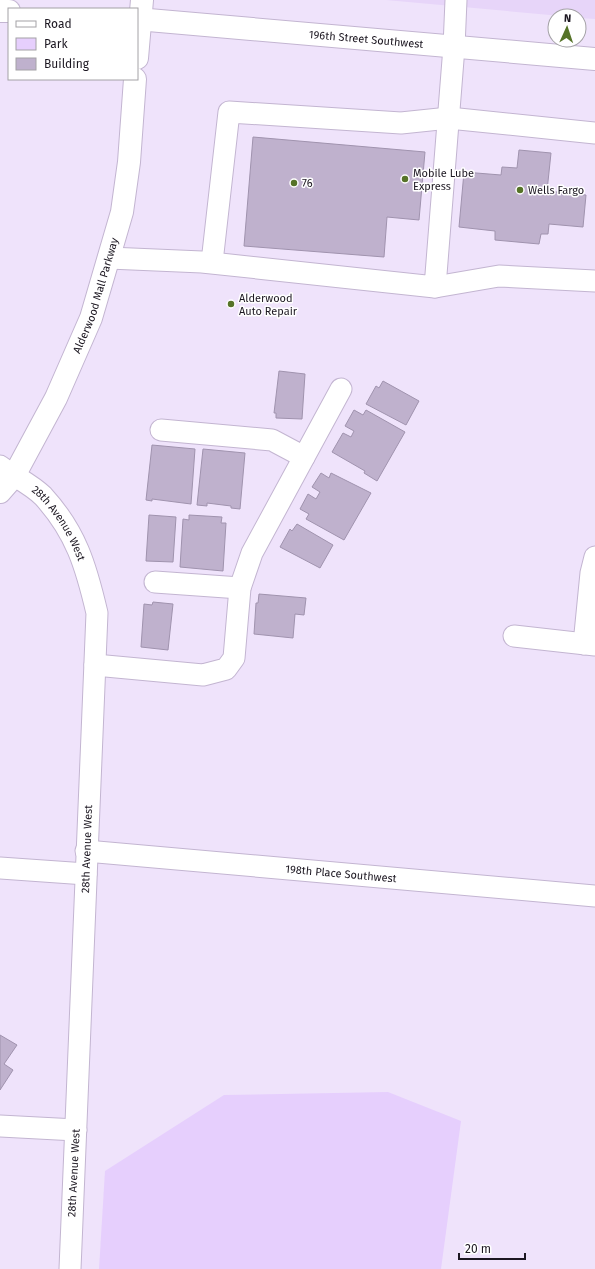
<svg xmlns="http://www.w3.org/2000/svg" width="595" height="1269" font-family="'Fira Sans',sans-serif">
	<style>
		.built { fill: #e7d5f9 }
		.green { fill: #e6cffd }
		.building { fill: #bfb1cd; stroke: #a093ae }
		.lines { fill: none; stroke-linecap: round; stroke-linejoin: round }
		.minor-casing { stroke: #c3b5d1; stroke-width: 23 }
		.major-casing { stroke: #c3b5d1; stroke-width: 24 }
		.minor { stroke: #fff; stroke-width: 21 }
		.major { stroke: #fff; stroke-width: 22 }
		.poi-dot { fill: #567328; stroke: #fff; stroke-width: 1.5 }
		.labels { text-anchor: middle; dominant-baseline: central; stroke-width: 3; stroke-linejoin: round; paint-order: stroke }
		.street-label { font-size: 11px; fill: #1c1721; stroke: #fff }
		.poi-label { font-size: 11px; fill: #1c1721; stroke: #fff; text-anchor: start }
	</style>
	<rect width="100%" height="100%" fill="#efe3fb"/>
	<!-- built -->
	<polygon class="built" points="386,0 595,0 595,19 579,18 579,16 561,16"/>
	<!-- green -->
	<polygon class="green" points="388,1092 461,1121 441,1269 99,1269 105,1171 224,1095"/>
	<!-- building -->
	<g class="building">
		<polygon points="253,137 425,152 419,220 387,217 384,257 244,246"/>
		<polygon points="519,150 551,153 547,191 586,195 583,227 549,224 548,234 541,234 539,244 495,240 495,231 459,227 464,172 501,175 502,167 517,168"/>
		<polygon points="279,371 305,374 302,419 276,418 276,413 274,413"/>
		<polygon points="383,381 419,401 406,425 366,404 376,386 379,388"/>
		<polygon points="354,410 363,415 366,410 405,432 377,481 364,473 365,471 332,452 343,433 351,437 354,431 345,426"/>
		<polygon points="152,445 195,449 191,504 152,499 152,501 146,500"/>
		<polygon points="203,449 245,453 240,509 231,508 231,506 207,503 207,506 197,505"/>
		<polygon points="321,473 329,478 331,473 371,493 344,540 306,519 309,514 300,509 308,494 316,499 320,492 312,487"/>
		<polygon points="149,515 176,517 173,562 146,561"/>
		<polygon points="189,515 222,517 221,523 226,523 223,571 180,567 183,519 189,520"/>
		<polygon points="297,524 333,545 320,568 280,547 290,529 292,531"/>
		<polygon points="259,594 306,598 304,615 295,614 293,638 254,634 256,603 258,603"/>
		<polygon points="153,602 173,604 168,650 141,647 144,604 152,605"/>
		<polygon points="0,1035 17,1045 4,1064 13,1070 0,1090"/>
	</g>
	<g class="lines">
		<defs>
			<g id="minor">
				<polyline points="109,258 202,262 435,287 454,47 456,0"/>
				<polyline points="212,262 229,112 401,123 449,118 595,133"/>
				<polyline points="435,287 499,276 595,281"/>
				<polyline points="161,430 272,440 304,457"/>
				<path id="s1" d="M 0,466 C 13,476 31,484 43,496 C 76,532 86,566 97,613 L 70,1269"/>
				<polyline points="155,582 240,588"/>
				<polyline points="514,636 595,645"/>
				<polyline points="584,644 591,573 595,557"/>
				<polyline points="95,665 203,675 226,669 234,658 240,588 252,553 341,389"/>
				<path id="s2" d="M 86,851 L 595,896"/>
				<polyline points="0,868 86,874"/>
				<polyline points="0,1126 76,1130"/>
			</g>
			<g id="major">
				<polyline points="0,11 9,11"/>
				<path id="s3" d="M 137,19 L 595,59"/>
				<polyline points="137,58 142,0"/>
				<path id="s4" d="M 0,492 L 14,476 L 56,398 L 91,318 L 122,212 L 129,162 L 135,79"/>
			</g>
		</defs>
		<!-- minor casing -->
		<use href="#minor" class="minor-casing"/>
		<!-- major casing -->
		<use href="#major" class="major-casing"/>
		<!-- minor -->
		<use href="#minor" class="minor"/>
		<!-- major -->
		<use href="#major" class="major"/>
	</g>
	<!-- markers -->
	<g class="poi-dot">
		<circle cx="405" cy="179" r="4"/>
		<circle cx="294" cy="183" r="4"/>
		<circle cx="520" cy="190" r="4"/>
		<circle cx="231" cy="304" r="4"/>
	</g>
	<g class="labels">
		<!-- street labels -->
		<g class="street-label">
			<text stroke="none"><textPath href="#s3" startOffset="230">196th Street Southwest</textPath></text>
			<text stroke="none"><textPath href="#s4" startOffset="220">Alderwood Mall Parkway</textPath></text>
			<text stroke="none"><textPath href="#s1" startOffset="84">28th Avenue West</textPath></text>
			<text transform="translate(87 849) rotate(-88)">28th Avenue West</text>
			<text stroke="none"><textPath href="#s2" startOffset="256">198th Place Southwest</textPath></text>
			<text transform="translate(74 1173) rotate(-87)">28th Avenue West</text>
		</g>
		<!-- poi labels -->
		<g class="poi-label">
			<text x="413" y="173">Mobile Lube<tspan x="413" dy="13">Express</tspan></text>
			<text x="302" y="183">76</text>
			<text x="528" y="190">Wells Fargo</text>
			<text x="239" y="298">Alderwood<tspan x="239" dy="13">Auto Repair</tspan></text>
		</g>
	</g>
	<!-- legend -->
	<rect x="8" y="8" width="130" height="72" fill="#ffffff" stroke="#a4a2a6"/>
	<rect x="16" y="21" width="20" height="6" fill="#ffffff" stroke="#a4a2a6"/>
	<text x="44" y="28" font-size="12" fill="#1c1721">Road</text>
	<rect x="16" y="38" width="20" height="12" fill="#e6cffd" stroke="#a4a2a6"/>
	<text x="44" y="48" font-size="12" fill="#1c1721">Park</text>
	<rect x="16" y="58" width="20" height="12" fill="#bfb1cd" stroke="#a4a2a6"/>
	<text x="44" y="68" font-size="12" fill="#1c1721">Building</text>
	<!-- north arrow -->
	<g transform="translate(567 28) rotate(3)"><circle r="19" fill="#ffffff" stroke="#a4a2a6"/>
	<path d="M0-3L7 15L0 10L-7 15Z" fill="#567328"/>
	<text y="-6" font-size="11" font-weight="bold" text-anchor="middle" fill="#1c1721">N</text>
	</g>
	<!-- scale -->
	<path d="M459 1253v6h66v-6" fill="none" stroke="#1c1721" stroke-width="2"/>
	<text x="465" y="1253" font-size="12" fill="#1c1721" stroke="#ffffff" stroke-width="3" paint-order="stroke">20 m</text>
</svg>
